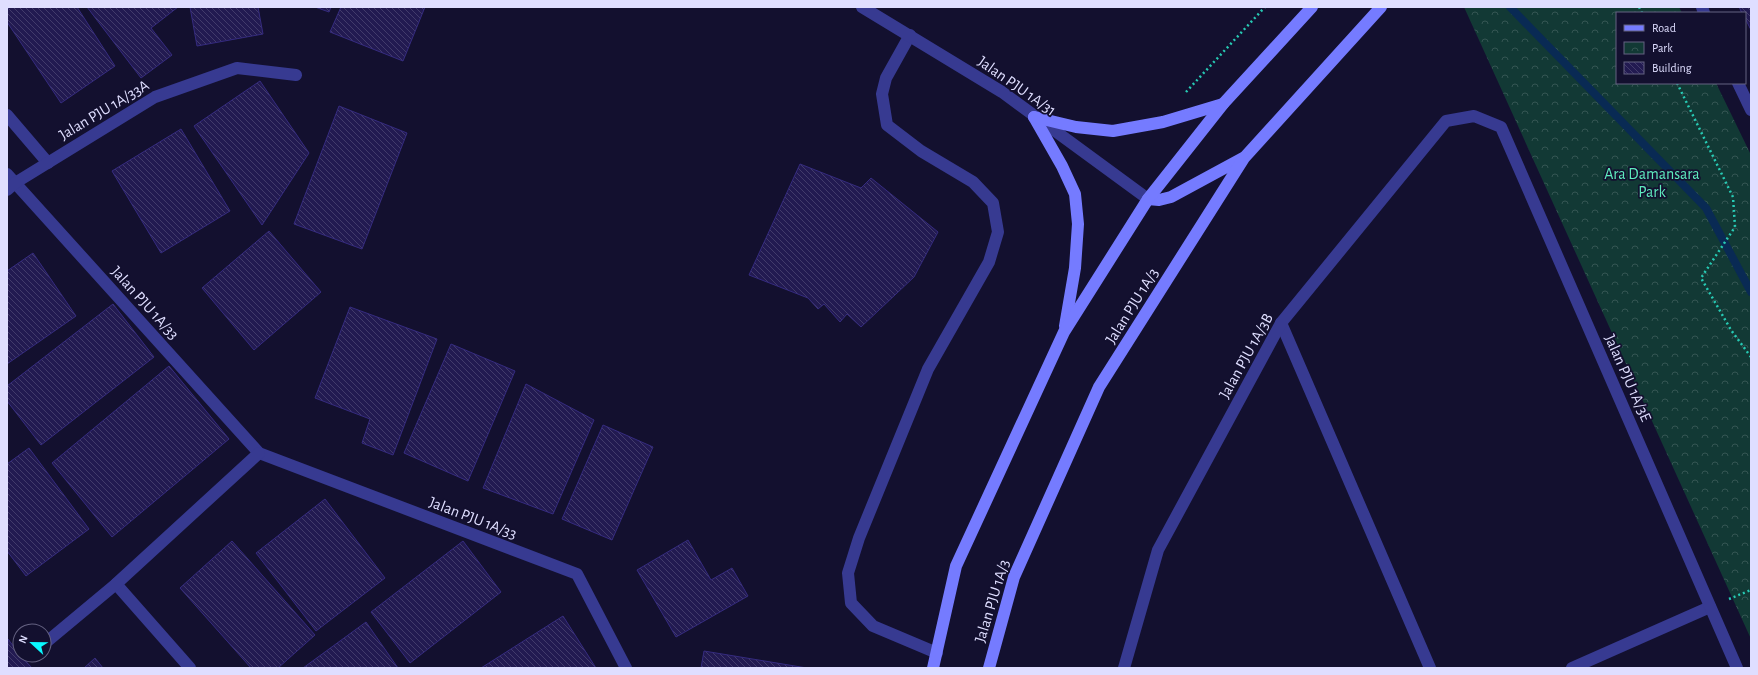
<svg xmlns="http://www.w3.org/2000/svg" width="1758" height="675" font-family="'Alegreya Sans',sans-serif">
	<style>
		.park { fill: url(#park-crowns) }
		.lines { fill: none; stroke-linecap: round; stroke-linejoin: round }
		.stream { stroke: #092a54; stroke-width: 8 }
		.building { fill: url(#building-back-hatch); stroke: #352b7f }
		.path { stroke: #27cab4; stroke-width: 2.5; stroke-dasharray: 2 3; stroke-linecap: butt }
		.lane { stroke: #373a91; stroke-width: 12 }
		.street { stroke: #373a91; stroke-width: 12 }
		.secondary { stroke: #757bff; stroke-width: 12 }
		.labels { text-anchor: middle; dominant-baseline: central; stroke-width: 3.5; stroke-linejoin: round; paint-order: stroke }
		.street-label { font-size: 16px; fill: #dfdeff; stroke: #13102f }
		.park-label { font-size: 16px; fill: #5eeabd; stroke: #13102f }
	</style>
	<defs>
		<pattern id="park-crowns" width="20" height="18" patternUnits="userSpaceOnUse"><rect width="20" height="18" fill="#123935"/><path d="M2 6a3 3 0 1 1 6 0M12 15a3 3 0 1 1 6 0" fill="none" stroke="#345553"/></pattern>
		<pattern id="building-back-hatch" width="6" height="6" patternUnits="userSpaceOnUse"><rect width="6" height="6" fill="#221a51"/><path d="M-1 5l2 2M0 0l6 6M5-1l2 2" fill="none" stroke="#423b6b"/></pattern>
	</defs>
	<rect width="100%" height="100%" fill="#13102f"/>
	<!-- park -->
	<polygon class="park" points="1464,7 1679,7 1682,13 1617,13 1617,83 1716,83 1751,155 1751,639"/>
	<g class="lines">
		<!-- stream -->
		<polyline class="stream" points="1510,7 1706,208 1751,292"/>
	</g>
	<!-- building -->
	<g class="building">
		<polygon points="10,7 77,7 115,66 61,103 7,22 7,9"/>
		<polygon points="87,7 178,7 151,28 172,55 141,78"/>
		<polygon points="190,7 258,7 263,34 197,46"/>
		<polygon points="315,7 331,7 329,12"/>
		<polygon points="341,7 425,7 403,61 330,32"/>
		<polygon points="1739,7 1751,7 1751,30 1745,18 1745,13 1742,13"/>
		<polygon points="260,81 309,153 262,225 194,126"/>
		<polygon points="339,106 407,133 362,249 294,224"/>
		<polygon points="181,129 230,211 161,253 112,171"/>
		<polygon points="800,164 861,188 871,178 938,232 914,277 861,327 847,314 840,322 824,304 818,309 808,298 749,275"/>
		<polygon points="269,231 321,292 254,350 202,288"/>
		<polygon points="33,253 76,316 7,364 7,271"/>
		<polygon points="113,304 154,357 41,445 7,401 7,386"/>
		<polygon points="350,307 437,339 393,455 362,443 370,419 315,398"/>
		<polygon points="451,344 515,371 468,481 404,453"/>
		<polygon points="169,366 229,439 112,537 52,463"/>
		<polygon points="526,384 594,420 553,514 483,488"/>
		<polygon points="603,425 653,447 612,540 562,519"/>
		<polygon points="29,448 89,529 26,576 7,551 7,464"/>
		<polygon points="325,499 385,578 316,631 256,553"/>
		<polygon points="688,540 711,580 732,568 748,596 676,637 637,570"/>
		<polygon points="232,541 315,635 278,668 251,668 180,588"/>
		<polygon points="463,541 501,592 410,663 371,612"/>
		<polygon points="563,616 596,668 481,668"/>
		<polygon points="366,622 398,668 303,668"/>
		<polygon points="8,639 20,655 32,668 7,668"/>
		<polygon points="704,651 807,668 701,668"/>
		<polygon points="95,658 103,668 84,668"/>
	</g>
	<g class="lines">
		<!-- path -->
		<g class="path">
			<polyline points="1639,7 1642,13"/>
			<polyline points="1677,83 1733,197 1735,227 1701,278 1731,330 1751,357"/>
			<polyline points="1186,92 1265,7"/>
			<polyline points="1729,599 1751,590"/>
		</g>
		<!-- lane -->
		<g class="lane">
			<polyline points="910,35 886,78 882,94 887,125 921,151 973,182 993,203 998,232 989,262 928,369 859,538 848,573 851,603 873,626 937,653"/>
			<polyline points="1572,668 1710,607"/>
		</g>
		<!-- street -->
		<g class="street">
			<polyline points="862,7 1002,92 1148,199"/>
			<polyline points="1702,7 1704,13"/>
			<polyline points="1738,83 1751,110"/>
			<polyline points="7,115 48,163"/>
			<polyline points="7,174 259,453 577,574 626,668"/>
			<polyline points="7,190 15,183 155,97 237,68 296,75"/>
			<polyline points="1281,323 1430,668"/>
			<polyline points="116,584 190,668"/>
			<polyline points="44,644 116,584 259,453"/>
			<polyline points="1124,668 1158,550 1281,323 1446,121 1474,116 1501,127 1737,668"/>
		</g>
		<!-- secondary -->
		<g class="secondary">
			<polyline points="1034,117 1062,166 1075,194 1078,224 1075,268 1065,326"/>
			<polyline points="1034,117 1076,127 1113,131 1163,122 1223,104"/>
			<polyline points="1148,199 1159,200 1171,197 1243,158"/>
			<polyline points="933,668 956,566 1064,332 1148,199 1223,104 1312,7"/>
			<polyline points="989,668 1014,577 1099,387 1244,158 1381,7"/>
		</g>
	</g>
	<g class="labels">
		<!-- street labels -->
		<g class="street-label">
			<text transform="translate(1017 86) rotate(35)">Jalan PJU 1A/31</text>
			<text transform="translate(104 110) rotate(-31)">Jalan PJU 1A/33A</text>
			<text transform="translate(145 303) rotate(48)">Jalan PJU 1A/33</text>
			<text transform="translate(1132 306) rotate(-58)">Jalan PJU 1A/3</text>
			<text transform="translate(1246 356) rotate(-61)">Jalan PJU 1A/3B</text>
			<text transform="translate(1628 378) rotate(66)">Jalan PJU 1A/3E</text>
			<text transform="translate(473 518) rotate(21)">Jalan PJU 1A/33</text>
			<text transform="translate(992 601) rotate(-73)">Jalan PJU 1A/3</text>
		</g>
		<!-- park labels -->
		<g class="park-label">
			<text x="1652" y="174">Ara Damansara<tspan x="1652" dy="18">Park</tspan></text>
		</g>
	</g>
	<!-- border -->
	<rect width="1758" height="675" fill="none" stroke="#dfdeff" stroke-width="16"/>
	<!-- legend -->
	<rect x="1616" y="12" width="130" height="72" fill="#13102f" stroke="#656282"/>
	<rect x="1624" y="25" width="20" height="6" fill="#757bff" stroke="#656282"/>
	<text x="1652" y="32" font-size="12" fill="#dfdeff">Road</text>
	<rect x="1624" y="42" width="20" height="12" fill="url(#park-crowns)" stroke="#656282"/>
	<text x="1652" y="52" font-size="12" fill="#dfdeff">Park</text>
	<rect x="1624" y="62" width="20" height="12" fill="url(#building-back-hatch)" stroke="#656282"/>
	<text x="1652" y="72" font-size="12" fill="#dfdeff">Building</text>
	<!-- north arrow -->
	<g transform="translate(32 643) rotate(292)"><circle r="19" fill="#13102f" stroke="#656282"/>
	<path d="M0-3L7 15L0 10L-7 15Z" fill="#0af8ff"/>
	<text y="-6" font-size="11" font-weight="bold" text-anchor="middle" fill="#dfdeff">N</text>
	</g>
</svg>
